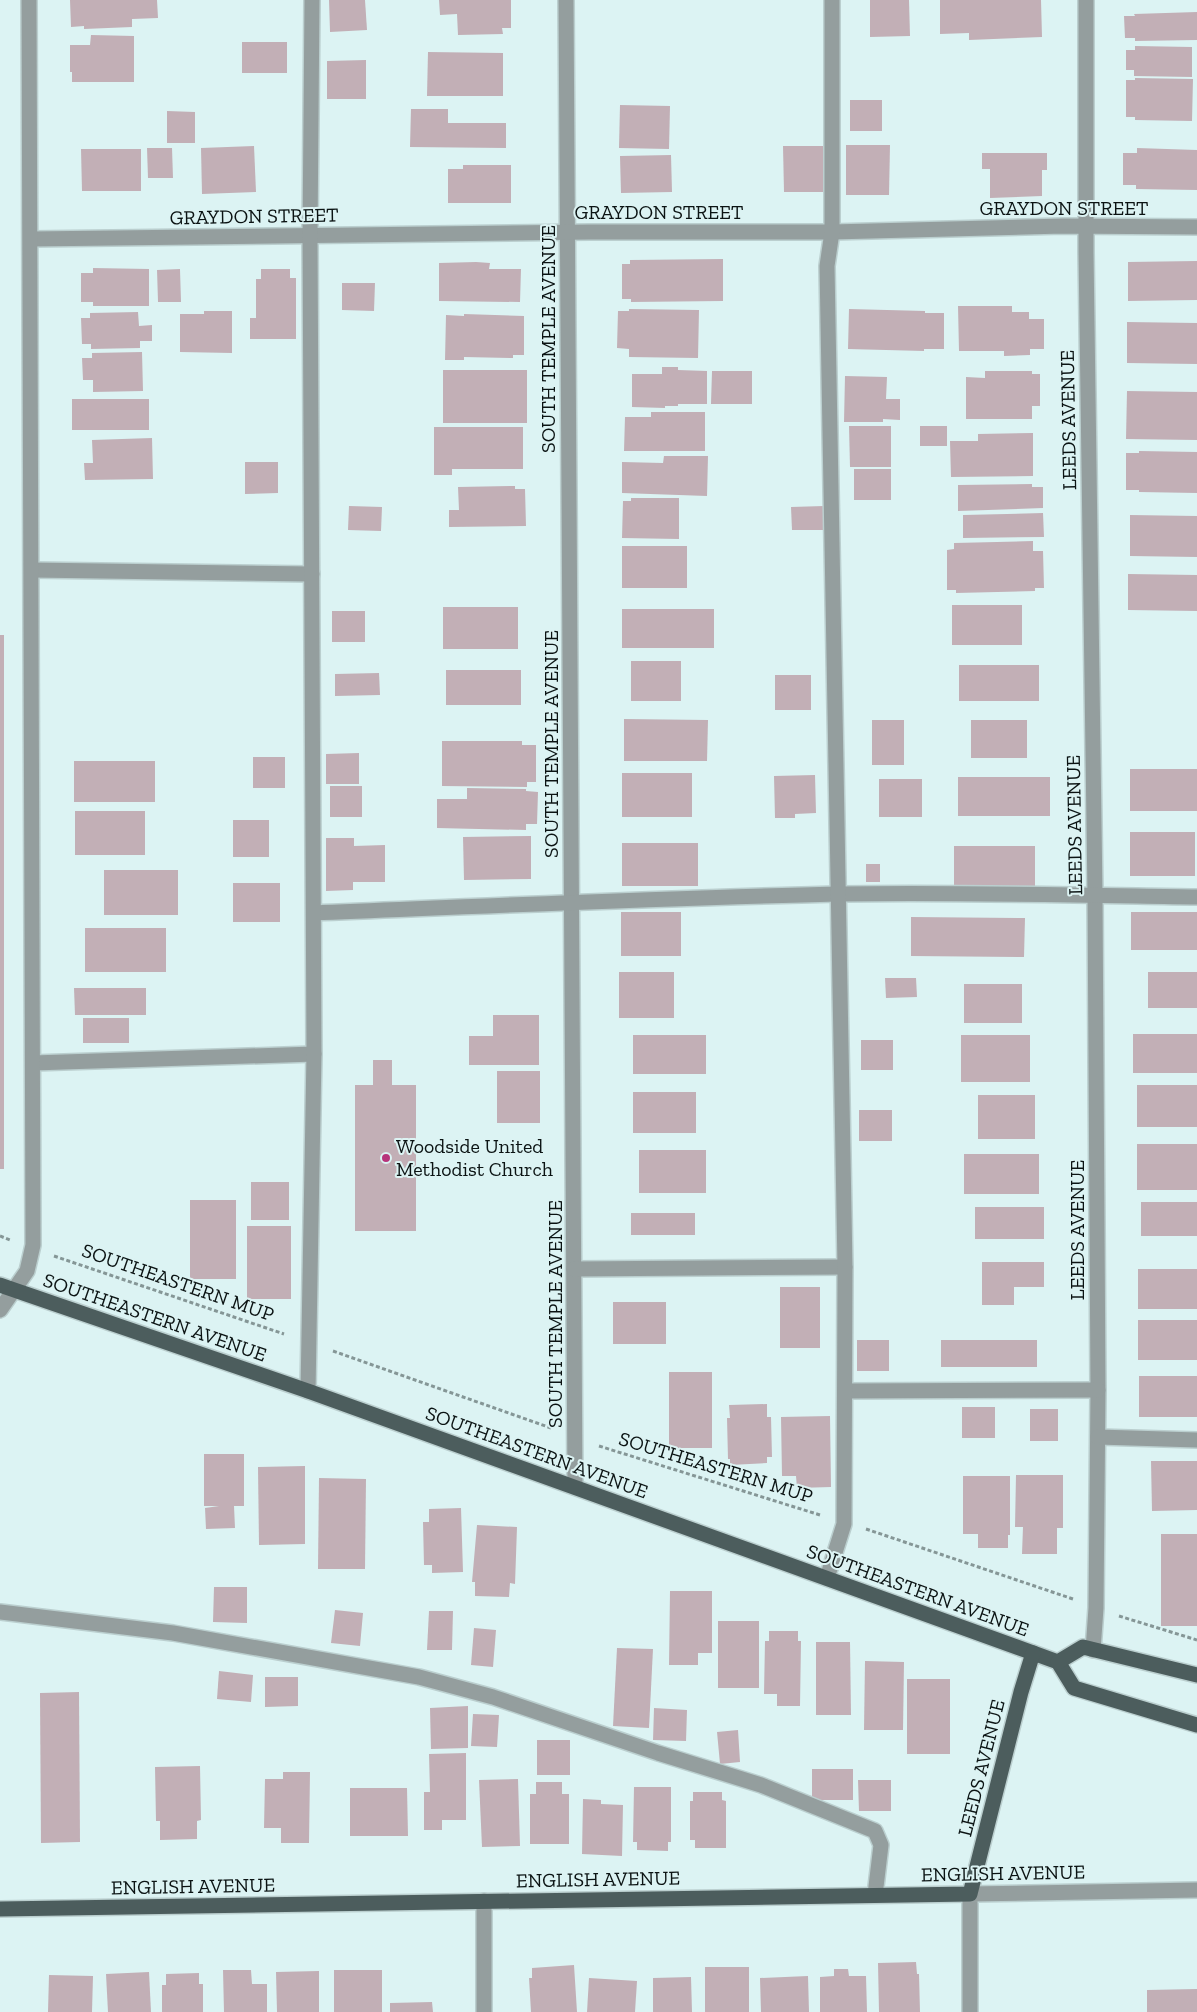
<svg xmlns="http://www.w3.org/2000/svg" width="1197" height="2012" font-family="'Zilla Slab',serif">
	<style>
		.building { fill: #c2afb6 }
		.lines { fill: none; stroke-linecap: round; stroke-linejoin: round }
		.minor-casing { stroke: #bbcfcf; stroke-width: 18 }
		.major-casing { stroke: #bbcfcf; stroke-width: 18 }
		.path { stroke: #859696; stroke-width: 3; stroke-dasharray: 4 2.5; stroke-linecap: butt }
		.minor { stroke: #949e9e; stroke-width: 15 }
		.major { stroke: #4c5d5d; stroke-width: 15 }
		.poi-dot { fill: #b7347b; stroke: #dcf3f3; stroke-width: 2 }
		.labels { text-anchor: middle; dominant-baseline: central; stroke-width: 4; stroke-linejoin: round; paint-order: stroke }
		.street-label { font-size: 20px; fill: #0b1313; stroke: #dcf3f3 }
		.poi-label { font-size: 20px; fill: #0b1313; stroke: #dcf3f3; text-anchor: start }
	</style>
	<rect width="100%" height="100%" fill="#dcf3f3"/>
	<!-- building -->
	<g class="building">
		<polygon points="70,0 157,0 158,18 132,19 132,27 84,29 84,26 71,27"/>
		<polygon points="329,0 365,0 367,30 330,32"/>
		<polygon points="439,0 511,0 511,28 502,28 503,34 458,35 457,14 440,15"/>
		<polygon points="870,0 909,0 910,36 870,37"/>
		<polygon points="940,0 1041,0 1042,37 969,40 969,33 940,34"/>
		<polygon points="1197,12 1197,40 1135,41 1135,38 1125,38 1124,16 1135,16 1134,14"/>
		<polygon points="91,35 134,36 134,82 72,82 72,72 70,72 70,45 90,45"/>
		<rect x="242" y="42" width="45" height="31"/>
		<polygon points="1135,46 1192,47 1192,77 1134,76 1134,70 1126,70 1126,50 1135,50"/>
		<polygon points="428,52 503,53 503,96 427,96"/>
		<polygon points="366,60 366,99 327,99 327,61"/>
		<polygon points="1135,78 1193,79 1192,121 1135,120 1135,117 1126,117 1126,80 1135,80"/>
		<rect x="850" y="100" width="32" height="31"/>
		<polygon points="620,105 670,106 669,149 619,148"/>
		<polygon points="411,109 448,109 448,123 506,123 506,148 410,147"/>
		<polygon points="167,111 195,112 195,143 167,143"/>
		<polygon points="846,145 890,145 889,195 846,195"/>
		<polygon points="254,146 256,192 202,194 201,148"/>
		<polygon points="783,146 824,146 824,192 784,192"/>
		<polygon points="147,148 172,148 173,178 148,178"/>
		<polygon points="1137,148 1197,150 1197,190 1136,189 1136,185 1123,185 1123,153 1137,153"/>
		<polygon points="81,149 141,149 141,191 82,191"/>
		<polygon points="982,153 1047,153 1047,170 1042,170 1042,196 990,198 990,169 982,169"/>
		<polygon points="671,155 672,192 621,193 620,156"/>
		<polygon points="463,165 511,165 511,203 448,203 448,169 463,169"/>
		<polygon points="723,259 723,301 631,302 631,299 622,299 622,264 630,264 630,260"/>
		<polygon points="1197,261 1197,300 1128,301 1128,262"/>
		<polygon points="476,262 490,263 489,269 521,269 520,302 439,301 439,263"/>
		<polygon points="93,268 149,269 149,306 93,306 93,302 81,302 81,273 93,273"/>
		<polygon points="180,269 181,302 158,302 157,270"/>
		<polygon points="261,269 290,269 290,278 296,278 296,339 250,339 250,318 256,318 256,279 261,279"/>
		<polygon points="342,283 375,283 374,311 342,310"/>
		<polygon points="958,306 1012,306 1012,312 1029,312 1029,319 1044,319 1044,349 1030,349 1030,355 1004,356 1004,351 959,351"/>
		<polygon points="629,309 699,310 698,358 629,357 629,349 617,348 618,311 629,311"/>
		<polygon points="849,309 925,311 925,313 944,313 944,349 924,349 924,351 848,349"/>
		<polygon points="204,311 232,311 232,353 180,352 180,314 204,314"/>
		<polygon points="138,312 139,326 152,325 152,341 140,341 140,348 91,349 91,344 82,344 81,318 90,318 90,313"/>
		<polygon points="464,314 524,316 524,355 513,355 513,358 464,357 464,360 445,360 446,315 464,316"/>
		<polygon points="1127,322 1197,323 1197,364 1127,363"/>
		<polygon points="142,352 143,391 93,392 93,380 83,380 82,358 92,358 92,353"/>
		<polygon points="662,367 678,367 678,370 707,371 707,404 678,404 678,406 665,406 665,408 632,407 632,374 662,374"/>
		<rect x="443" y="370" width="84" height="53"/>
		<polygon points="712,371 752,371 752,404 711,404"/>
		<polygon points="985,371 1032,371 1032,374 1040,374 1040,406 1032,406 1032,419 966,419 966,377 985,378"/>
		<polygon points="845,376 887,377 886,399 900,399 900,420 883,419 883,422 844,422"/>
		<polygon points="1127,391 1197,392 1197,440 1126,439"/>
		<rect x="72" y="399" width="77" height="31"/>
		<polygon points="651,412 705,412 705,451 624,451 625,417 651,417"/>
		<polygon points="849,426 891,426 891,467 850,467"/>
		<rect x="920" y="426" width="27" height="20"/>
		<polygon points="434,427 523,427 523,469 452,469 452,475 434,475"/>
		<polygon points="1033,433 1033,476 951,477 950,441 978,441 978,434"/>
		<polygon points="152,438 153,479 85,480 84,463 93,463 92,440"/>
		<polygon points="1139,451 1197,452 1197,493 1139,492 1139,490 1126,490 1126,453 1139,453"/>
		<polygon points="664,456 708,456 707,496 622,493 622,462 663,463"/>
		<polygon points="245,462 278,462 278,493 245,494"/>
		<rect x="854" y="469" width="37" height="31"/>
		<polygon points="1032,484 1032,487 1043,487 1043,508 958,511 958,485"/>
		<polygon points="515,486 515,489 525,489 526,526 449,527 449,510 459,510 458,487"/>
		<polygon points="631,498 679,498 679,539 622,538 623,501 631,501"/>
		<polygon points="349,506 382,507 381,531 348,530"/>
		<polygon points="824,506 824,530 792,530 791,507"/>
		<polygon points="1043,513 1044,537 963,538 963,515"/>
		<polygon points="1130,515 1197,516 1197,557 1130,556"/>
		<polygon points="1033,541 1033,551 1043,551 1044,588 1035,588 1035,591 956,593 956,590 947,590 947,550 954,549 954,543"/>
		<rect x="622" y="546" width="65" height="42"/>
		<polygon points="1128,574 1197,575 1197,611 1128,610"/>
		<rect x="952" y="605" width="70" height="40"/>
		<rect x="443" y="607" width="75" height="42"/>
		<rect x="622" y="609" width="92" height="39"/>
		<rect x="332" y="611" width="33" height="31"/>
		<rect x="0" y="635" width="4" height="534"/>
		<rect x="631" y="661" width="50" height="40"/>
		<rect x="959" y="665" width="80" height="36"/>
		<rect x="446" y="670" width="75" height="35"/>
		<polygon points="379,673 380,695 335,696 335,674"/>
		<rect x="775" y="675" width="36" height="35"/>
		<polygon points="624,719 708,720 707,761 624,761"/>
		<rect x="872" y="720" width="32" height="45"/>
		<rect x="971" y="720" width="56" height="38"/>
		<polygon points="442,741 522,741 522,745 536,745 536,782 527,782 527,787 442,786"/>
		<polygon points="359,753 359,784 326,784 326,754"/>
		<rect x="253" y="757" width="32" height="31"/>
		<rect x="74" y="761" width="81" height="41"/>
		<rect x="1130" y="769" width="67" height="42"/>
		<rect x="622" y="773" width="70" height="44"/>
		<polygon points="815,775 816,813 795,814 795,818 775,818 774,776"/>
		<rect x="958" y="777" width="92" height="39"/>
		<rect x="879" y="779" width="43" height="38"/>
		<rect x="330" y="786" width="32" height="31"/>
		<polygon points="467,788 526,789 526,791 538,792 537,824 526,824 526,830 437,828 437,799 467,799"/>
		<rect x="75" y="811" width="70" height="44"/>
		<rect x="233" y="820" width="36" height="37"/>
		<rect x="1130" y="832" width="65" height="44"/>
		<polygon points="531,836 531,879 464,880 463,837"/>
		<polygon points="326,838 354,838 354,846 385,845 385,882 353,882 353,890 326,891"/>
		<rect x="622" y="843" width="76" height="43"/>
		<rect x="954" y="846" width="81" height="42"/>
		<rect x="866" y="864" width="14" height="18"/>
		<rect x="104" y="870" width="74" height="45"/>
		<rect x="233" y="883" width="47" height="39"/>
		<rect x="621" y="912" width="60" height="44"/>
		<rect x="1131" y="912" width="66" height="38"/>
		<polygon points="911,917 1025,918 1024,957 911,956"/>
		<rect x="85" y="928" width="81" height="44"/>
		<rect x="619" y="972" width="55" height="46"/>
		<rect x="1148" y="972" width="49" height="36"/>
		<polygon points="885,978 916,978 917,997 886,998"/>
		<rect x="964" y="984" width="58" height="39"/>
		<polygon points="74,988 146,988 146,1015 75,1015"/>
		<polygon points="493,1015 539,1015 539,1065 469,1065 469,1036 493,1036"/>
		<rect x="83" y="1018" width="46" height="25"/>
		<rect x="1133" y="1034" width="64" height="39"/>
		<rect x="633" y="1035" width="73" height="39"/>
		<rect x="961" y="1035" width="69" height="47"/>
		<rect x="861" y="1040" width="32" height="30"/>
		<polygon points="373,1060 392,1060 392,1085 416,1085 416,1231 355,1231 355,1085 373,1085"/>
		<rect x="497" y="1071" width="43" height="52"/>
		<rect x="1137" y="1085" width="60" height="42"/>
		<rect x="633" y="1092" width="63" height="41"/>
		<rect x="978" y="1095" width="57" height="44"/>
		<rect x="859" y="1110" width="33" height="31"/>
		<rect x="1137" y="1144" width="60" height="46"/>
		<rect x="639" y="1150" width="67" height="43"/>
		<rect x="964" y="1154" width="75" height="40"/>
		<rect x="251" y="1182" width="38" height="38"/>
		<rect x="190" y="1200" width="46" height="79"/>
		<rect x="1141" y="1202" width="56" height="34"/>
		<rect x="975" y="1207" width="69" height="32"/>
		<rect x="631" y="1213" width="64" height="22"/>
		<rect x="247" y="1226" width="44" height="73"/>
		<polygon points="982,1262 1044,1262 1044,1287 1014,1287 1014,1305 982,1305"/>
		<rect x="1138" y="1269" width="59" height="40"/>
		<rect x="780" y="1287" width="40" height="61"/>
		<rect x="613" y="1302" width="53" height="42"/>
		<rect x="1138" y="1320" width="59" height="40"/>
		<rect x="857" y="1340" width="32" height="31"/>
		<rect x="941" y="1340" width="96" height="27"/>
		<rect x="669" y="1372" width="43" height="76"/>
		<rect x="1139" y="1376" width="58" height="41"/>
		<polygon points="767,1404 767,1417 771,1417 772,1457 767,1457 767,1463 730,1465 730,1459 728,1459 727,1418 730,1418 729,1405"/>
		<rect x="962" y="1407" width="33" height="31"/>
		<rect x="1030" y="1409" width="28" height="32"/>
		<polygon points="830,1416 831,1487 797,1488 796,1476 782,1476 781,1417"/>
		<polygon points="204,1454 244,1454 244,1506 234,1506 235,1528 206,1529 205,1508 219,1506 204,1506"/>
		<polygon points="1151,1461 1197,1461 1197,1510 1152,1511"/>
		<polygon points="305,1466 305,1544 259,1545 258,1467"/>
		<polygon points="1016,1475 1063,1475 1063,1528 1057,1528 1057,1554 1022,1554 1023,1527 1015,1527"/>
		<polygon points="963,1476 1010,1476 1010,1535 1008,1535 1008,1548 978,1548 978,1534 963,1534"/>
		<polygon points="319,1478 366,1479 365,1569 318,1569"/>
		<polygon points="461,1508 463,1572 432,1573 432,1565 424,1565 423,1522 429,1522 429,1509"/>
		<polygon points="477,1525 517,1527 515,1584 510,1583 509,1597 475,1596 475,1582 472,1582"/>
		<rect x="1161" y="1534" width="36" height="92"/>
		<polygon points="214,1587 247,1587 247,1623 213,1622"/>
		<polygon points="670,1591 712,1591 712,1653 698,1653 698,1665 669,1665"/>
		<polygon points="335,1610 363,1613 360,1646 331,1643"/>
		<polygon points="429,1611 453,1611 452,1650 427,1650"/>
		<rect x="718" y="1621" width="41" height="67"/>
		<polygon points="474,1628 496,1630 493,1667 471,1665"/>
		<polygon points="769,1631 798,1631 798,1641 801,1641 800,1706 777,1706 777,1694 764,1694 765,1641 769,1641"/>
		<polygon points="816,1642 850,1642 851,1715 816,1715"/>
		<polygon points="617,1648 653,1649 649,1728 613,1726"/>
		<polygon points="865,1661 904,1662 903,1730 864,1730"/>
		<polygon points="219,1671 253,1675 251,1702 217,1699"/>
		<polygon points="265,1677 298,1677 298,1706 265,1707"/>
		<rect x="907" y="1679" width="43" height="75"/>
		<polygon points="79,1692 80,1842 41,1843 40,1693"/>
		<polygon points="468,1706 468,1748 431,1749 430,1708"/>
		<polygon points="654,1708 687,1710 686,1741 653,1740"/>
		<polygon points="473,1714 499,1715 497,1747 471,1746"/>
		<polygon points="738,1730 740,1762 720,1764 717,1732"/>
		<rect x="537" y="1740" width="33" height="35"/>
		<polygon points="466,1753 466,1820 442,1820 442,1830 424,1830 424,1792 430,1792 429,1754"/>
		<polygon points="200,1766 201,1820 197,1821 197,1839 160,1840 160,1821 156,1821 155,1767"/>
		<rect x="812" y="1769" width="41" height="31"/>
		<polygon points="283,1772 310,1772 309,1843 281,1843 281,1828 264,1828 265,1779 283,1779"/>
		<polygon points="518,1779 520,1846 482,1847 479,1780"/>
		<polygon points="858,1780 891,1780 891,1811 859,1811"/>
		<polygon points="536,1782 562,1782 562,1794 569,1794 569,1844 530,1844 530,1794 536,1794"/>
		<polygon points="634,1787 671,1787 671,1842 668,1842 668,1851 637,1850 637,1842 633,1842"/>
		<polygon points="350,1788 407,1788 408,1836 350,1836"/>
		<polygon points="693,1792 722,1792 722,1800 726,1801 726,1848 695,1848 695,1840 690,1840 690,1801 693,1801"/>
		<polygon points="583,1799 601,1800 601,1804 623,1805 622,1856 582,1854"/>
		<polygon points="916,1962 917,1974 919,1974 920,2012 879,2012 878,1963"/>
		<polygon points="574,1965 577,2012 531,2012 529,1978 532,1978 532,1968"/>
		<rect x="705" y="1967" width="44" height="45"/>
		<polygon points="834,1969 848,1969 849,1976 866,1976 867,2012 820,2012 820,1977 834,1976"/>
		<polygon points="223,1970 251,1970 252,1984 267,1984 267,2012 224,2012"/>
		<rect x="334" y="1970" width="48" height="42"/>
		<polygon points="319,1971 319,2012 277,2012 276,1972"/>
		<polygon points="149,1972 151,2012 108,2012 106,1974"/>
		<polygon points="199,1973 199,1984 203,1984 203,2012 162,2012 162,1985 166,1985 166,1974"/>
		<polygon points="49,1975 93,1976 92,2012 48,2012"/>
		<polygon points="808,1976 809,2012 761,2012 760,1978"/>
		<polygon points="691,1977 692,2012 653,2012 653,1978"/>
		<polygon points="589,1978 637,1981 635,2012 587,2012"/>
		<polygon points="1197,1989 1197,2012 1147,2012 1147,1990"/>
		<polygon points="432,2002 433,2012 390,2012 390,2003"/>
	</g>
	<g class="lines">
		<defs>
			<g id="minor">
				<polyline points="566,0 575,1487"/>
				<polyline points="1086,0 1086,252 1095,895 1098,1390 1096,1608 1093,1650"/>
				<polyline points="31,239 590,232 832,232 1063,226 1197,227"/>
				<polyline points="32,570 312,574"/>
				<path d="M 314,913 C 488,906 663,898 837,894 C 957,892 1077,895 1197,897"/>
				<polyline points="33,1063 314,1054"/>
				<polyline points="574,1269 845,1267"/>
				<polyline points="0,1310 27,1271 33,1245 29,0"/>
				<polyline points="308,1391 314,1054 310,235 312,0"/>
				<polyline points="845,1391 1098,1390"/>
				<polyline points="1098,1437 1197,1440"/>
				<polyline points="827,1578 844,1524 845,1267 827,266 832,232 832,0"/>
				<polyline points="0,1612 173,1633 419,1677 493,1697 658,1753 761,1785 875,1831 881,1845 875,1895"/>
				<polyline points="484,1901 484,2012"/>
				<polyline points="970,2012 970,1894 1197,1890"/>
			</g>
			<g id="major">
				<polyline points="0,1285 308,1391 1058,1662 1074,1688 1197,1725"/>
				<polyline points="1058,1662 1083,1647 1197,1675"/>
				<polyline points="0,1909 970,1894 1021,1692 1033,1653"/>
			</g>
		</defs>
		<!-- minor casing -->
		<use href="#minor" class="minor-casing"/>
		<!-- major casing -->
		<use href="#major" class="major-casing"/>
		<!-- path -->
		<g class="path">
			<polyline points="0,1236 10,1240"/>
			<polyline points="54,1256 284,1334"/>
			<polyline points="333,1351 551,1428"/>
			<polyline points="599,1446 820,1515"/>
			<polyline points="866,1529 1073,1599"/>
			<polyline points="1119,1616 1197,1640"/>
		</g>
		<!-- minor -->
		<use href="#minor" class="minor"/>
		<!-- major -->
		<use href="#major" class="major"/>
	</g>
	<!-- markers -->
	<circle class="poi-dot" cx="386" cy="1158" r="5"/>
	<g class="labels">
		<!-- street labels -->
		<g class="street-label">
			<text x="1064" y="208">GRAYDON STREET</text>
			<text x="659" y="212">GRAYDON STREET</text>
			<text transform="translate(254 216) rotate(-1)">GRAYDON STREET</text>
			<text transform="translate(548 339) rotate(-90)">SOUTH TEMPLE AVENUE</text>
			<text transform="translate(1068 420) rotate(-91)">LEEDS AVENUE</text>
			<text transform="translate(551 744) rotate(-90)">SOUTH TEMPLE AVENUE</text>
			<text transform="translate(1074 825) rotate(-91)">LEEDS AVENUE</text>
			<text transform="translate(1077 1230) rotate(-90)">LEEDS AVENUE</text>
			<text transform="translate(178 1282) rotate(19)">SOUTHEASTERN MUP</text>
			<text transform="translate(555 1314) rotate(-90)">SOUTH TEMPLE AVENUE</text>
			<text transform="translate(155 1317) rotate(19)">SOUTHEASTERN AVENUE</text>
			<text transform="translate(537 1452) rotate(20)">SOUTHEASTERN AVENUE</text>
			<text transform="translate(716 1467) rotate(17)">SOUTHEASTERN MUP</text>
			<text transform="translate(918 1590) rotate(20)">SOUTHEASTERN AVENUE</text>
			<text transform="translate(981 1768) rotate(-76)">LEEDS AVENUE</text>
			<text transform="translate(1003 1873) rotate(-1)">ENGLISH AVENUE</text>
			<text transform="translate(598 1879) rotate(-1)">ENGLISH AVENUE</text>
			<text transform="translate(193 1886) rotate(-1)">ENGLISH AVENUE</text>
		</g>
		<!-- poi labels -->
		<g class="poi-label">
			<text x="396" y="1146">Woodside United<tspan x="396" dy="23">Methodist Church</tspan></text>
		</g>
	</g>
</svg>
